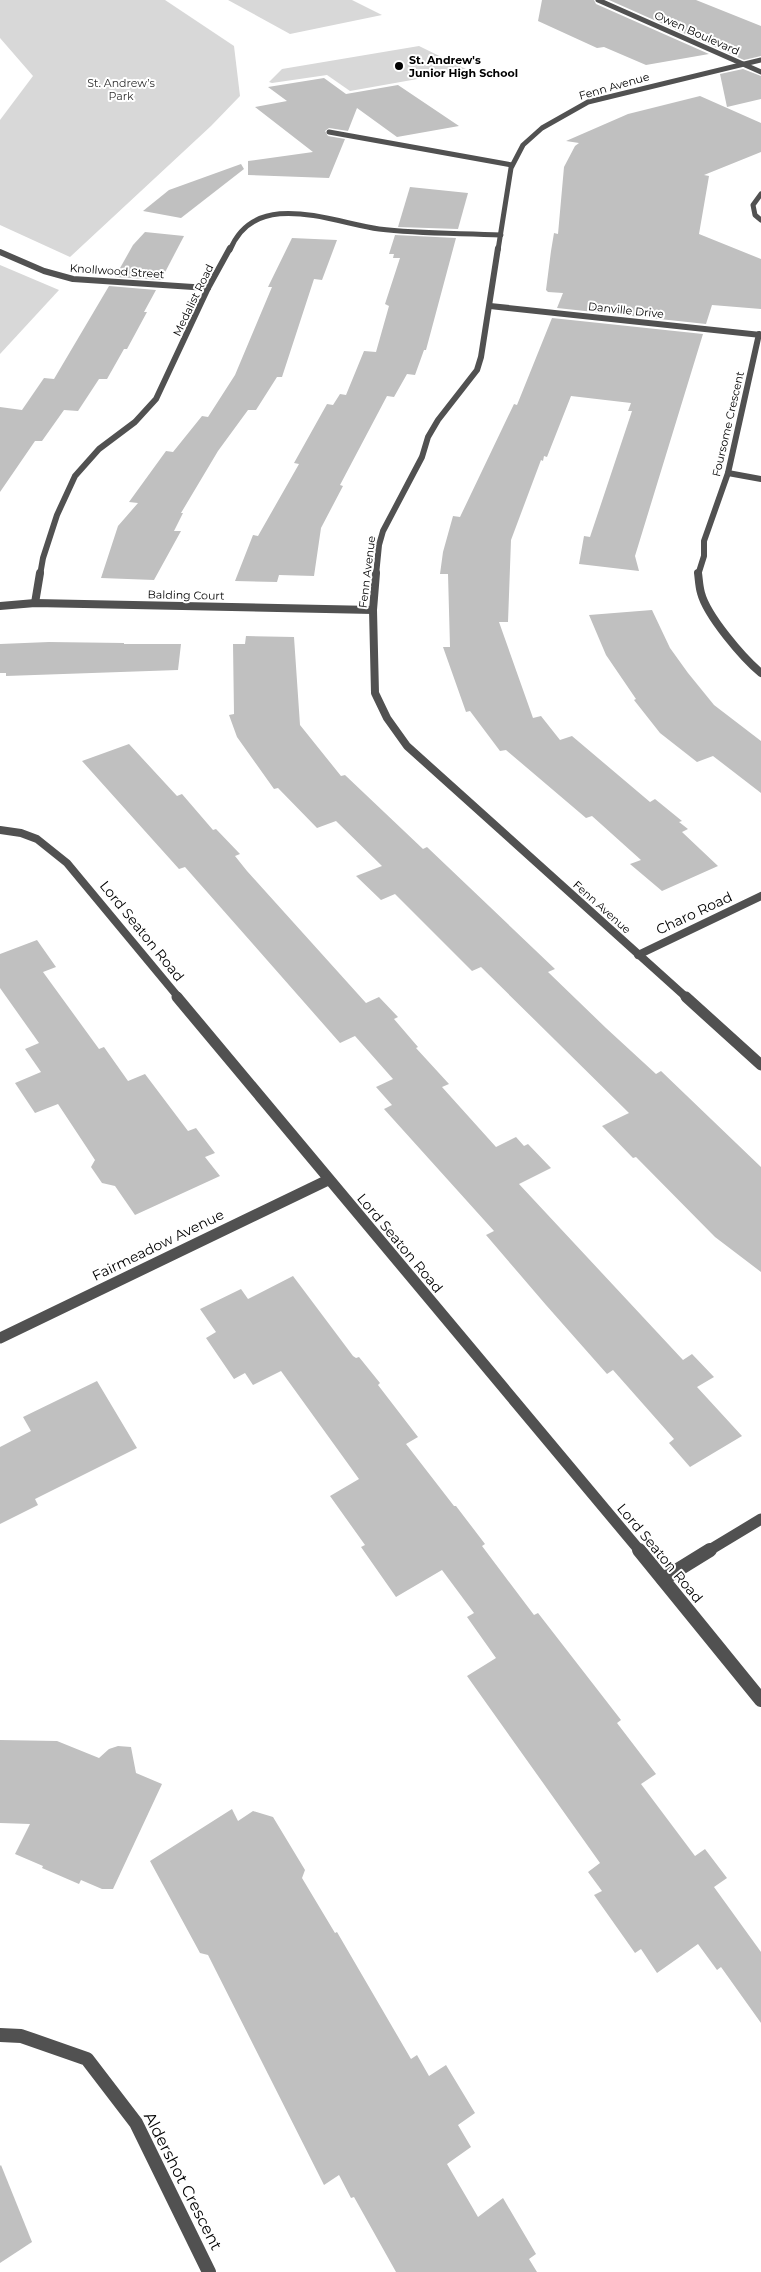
<svg xmlns="http://www.w3.org/2000/svg" width="761" height="2272" font-family="Montserrat,sans-serif">
	<style>
		.green { fill: #d8d8d8 }
		.building { fill: #c0c0c0 }
		.lines { fill: none; stroke-linecap: round; stroke-linejoin: round }
		.service { stroke: #515151; stroke-width: 5 }
		.minor-far4 { stroke: #515151; stroke-width: 5 }
		.minor-far3 { stroke: #515151; stroke-width: 6 }
		.minor-far2 { stroke: #515151; stroke-width: 8 }
		.minor-far1 { stroke: #515151; stroke-width: 11 }
		.minor { stroke: #515151; stroke-width: 14 }
		.poi-dot { fill: #000; stroke: #fff; stroke-width: 2 }
		.labels { text-anchor: middle; dominant-baseline: central; stroke-width: 4; stroke-linejoin: round; paint-order: stroke }
		.far-street-label { font-size: 11px; fill: #000; stroke: #fff }
		.far-poi-label { font-size: 11px; font-weight: bold; fill: #000; stroke: #fff; text-anchor: start }
		.far-park-label { font-size: 11px; fill: #2f2f2f; stroke: #fff }
		.street-label { font-size: 14px; fill: #000; stroke: #fff }
		.near-street-label { font-size: 16px; fill: #000; stroke: #fff }
	</style>
	<rect width="100%" height="100%" fill="#fff"/>
	<!-- green -->
	<g class="green">
		<polygon points="0,0 165,0 234,46 240,96 211,126 70,257 0,225 0,120 33,76 0,38"/>
		<polygon points="228,0 352,0 382,15 290,34"/>
		<polygon points="419,46 468,70 350,91 327,75 272,83 269,82 282,69"/>
		<polygon points="0,265 59,290 0,354"/>
	</g>
	<!-- building -->
	<g class="building">
		<polygon points="542,0 594,0 596,4 709,54 646,65 604,47 597,48 538,21"/>
		<polygon points="609,0 696,0 761,26 761,56 744,60"/>
		<polygon points="743,69 761,76 761,99 727,107 720,74"/>
		<polygon points="324,78 346,94 398,85 459,126 397,137 357,108 348,131 329,128 325,131 328,136 345,139 329,178 248,175 248,161 313,152 255,107 287,101 268,87"/>
		<polygon points="700,96 761,123 761,152 704,175 709,176 699,234 761,259 761,309 712,305 706,324 557,308 563,293 548,292 546,290 551,251 554,233 558,234 564,167 575,146 579,143 566,141 628,114"/>
		<polygon points="241,164 244,169 181,218 143,211 169,190"/>
		<polygon points="410,187 468,193 458,229 398,227"/>
		<polygon points="145,232 184,236 161,280 115,277 133,245"/>
		<polygon points="395,235 456,238 426,350 424,350 415,375 407,374 394,397 387,396 340,485 343,486 321,528 314,576 279,575 277,582 235,581 253,535 258,536 299,464 294,463 327,404 333,405 340,394 346,395 364,351 376,352 389,306 385,304 400,258 393,258 394,254 389,254"/>
		<polygon points="292,238 337,240 322,280 314,279 282,377 277,377 256,410 248,410 218,451 181,513 183,513 174,531 181,531 154,580 101,578 118,526 138,503 129,502 166,451 173,452 202,416 208,417 235,375 272,287 268,287"/>
		<polygon points="109,286 156,290 144,312 147,312 127,349 124,349 107,379 99,379 78,411 64,410 42,441 35,441 0,492 0,407 22,410 44,378 54,379"/>
		<polygon points="552,318 703,334 635,556 639,571 579,564 584,536 590,537 632,411 628,411 631,403 571,396 547,457 544,456 543,461 541,460 511,540 508,622 499,622 533,718 541,716 560,740 572,736 650,802 655,799 682,821 679,822 688,829 682,832 718,866 662,891 630,864 641,860 592,816 586,818 506,750 500,751 470,711 466,712 443,647 450,647 448,574 440,574 443,552 453,516 460,517 514,404 517,405"/>
		<polygon points="652,610 670,648 688,673 714,705 761,741 761,793 713,756 697,762 660,733 634,700 636,699 606,655 589,615"/>
		<polygon points="246,636 294,637 300,725 341,776 345,775 423,849 427,847 555,969 548,972 606,1028 656,1074 661,1071 761,1167 761,1272 715,1237 636,1157 633,1158 602,1126 629,1113 481,967 472,971 395,894 381,900 356,876 382,866 336,821 317,828 278,788 274,789 237,737 229,715 234,714 233,644 245,644"/>
		<polygon points="49,642 124,643 124,644 181,644 178,670 6,676 6,673 0,673 0,644"/>
		<polygon points="129,744 177,796 182,794 213,830 216,829 240,854 235,856 247,871 366,1003 379,997 398,1017 394,1019 418,1047 416,1048 449,1084 442,1087 496,1147 516,1137 524,1146 528,1144 551,1168 519,1184 683,1360 692,1354 714,1377 697,1387 742,1436 690,1467 669,1443 674,1439 613,1370 607,1374 546,1305 486,1235 494,1231 384,1109 392,1105 376,1087 393,1079 355,1036 340,1043 185,867 179,869 82,761"/>
		<polygon points="37,940 56,967 43,972 99,1049 104,1047 128,1081 145,1074 188,1131 196,1128 215,1153 205,1157 220,1176 135,1215 115,1186 102,1183 91,1167 95,1160 58,1104 35,1113 15,1083 41,1072 25,1049 39,1043 0,988 0,954"/>
		<polygon points="293,1276 353,1356 356,1358 359,1357 380,1383 378,1385 418,1437 406,1444 454,1506 456,1506 485,1544 482,1546 534,1615 538,1613 621,1720 617,1723 656,1774 641,1784 695,1856 705,1849 727,1878 714,1887 761,1952 761,2023 721,1967 717,1970 698,1944 657,1973 641,1949 635,1953 594,1895 602,1891 588,1872 600,1863 467,1676 496,1658 467,1617 474,1613 442,1570 396,1597 361,1547 365,1545 330,1496 359,1479 281,1371 253,1385 245,1373 234,1379 206,1338 216,1332 200,1309 241,1289 248,1299"/>
		<polygon points="97,1381 137,1448 35,1499 38,1505 0,1524 0,1447 31,1431 23,1417"/>
		<polygon points="0,1740 57,1741 99,1758 109,1749 118,1746 131,1747 136,1773 162,1784 113,1889 102,1889 81,1880 79,1884 42,1868 43,1866 15,1854 30,1824 0,1823"/>
		<polygon points="232,1809 238,1821 253,1811 273,1817 305,1870 302,1878 335,1933 337,1932 411,2059 417,2055 429,2076 446,2065 475,2113 458,2125 471,2147 447,2164 478,2217 503,2198 536,2254 529,2259 537,2272 396,2272 354,2197 351,2198 339,2175 324,2185 208,1955 200,1953 150,1861"/>
		<polygon points="1,2165 32,2242 0,2263 0,2166"/>
	</g>
	<g class="lines">
		<!-- service -->
		<polyline class="service" points="329,132 512,165"/>
		<!-- minor-far4 -->
		<g class="minor-far4">
			<polyline points="598,0 761,72"/>
			<polyline points="761,194 753,205 755,215 761,220"/>
			<path d="M 230,250 C 255,188 331,222 379,229 C 419,234 461,233 501,235"/>
			<polyline points="498,250 511,168 523,145 542,128 588,102 761,60"/>
		</g>
		<!-- minor-far3 -->
		<g class="minor-far3">
			<polyline points="0,252 44,271 73,279 208,288"/>
			<polyline points="490,306 761,335"/>
			<polyline points="728,473 761,479"/>
			<polyline points="40,575 43,558 57,515 75,476 99,449 135,422 156,399 208,288 230,248"/>
			<polyline points="376,575 379,545 383,531 422,457 428,437 438,420 477,370 481,357 498,248"/>
			<polyline points="698,575 704,556 704,541 728,473 759,334"/>
		</g>
		<!-- minor-far2 -->
		<g class="minor-far2">
			<polyline points="376,573 373,610 375,693 387,718 407,746 687,998"/>
			<path d="M 698,573 C 699,580 699,586 701,593 C 707,616 743,658 761,673"/>
			<polyline points="35,603 40,573"/>
			<polyline points="0,606 35,603 373,610"/>
			<polyline points="0,830 21,833 37,839 67,863 179,998"/>
			<polyline points="638,955 761,896"/>
		</g>
		<!-- minor-far1 -->
		<g class="minor-far1">
			<polyline points="177,997 640,1551"/>
			<polyline points="686,997 761,1065"/>
			<polyline points="0,1338 328,1180"/>
			<polyline points="708,1551 761,1519"/>
		</g>
		<!-- minor -->
		<g class="minor">
			<polyline points="639,1550 761,1700"/>
			<polyline points="663,1579 710,1550"/>
			<polyline points="0,2035 21,2036 87,2059 136,2123 209,2272"/>
		</g>
	</g>
	<!-- markers -->
	<circle class="poi-dot" cx="399" cy="66" r="5"/>
	<g class="labels">
		<!-- far-street labels -->
		<g class="far-street-label">
			<text transform="translate(697 33) rotate(24)">Owen Boulevard</text>
			<text transform="translate(614 86) rotate(-16)">Fenn Avenue</text>
			<text transform="translate(117 271) rotate(4)">Knollwood Street</text>
			<text transform="translate(193 300) rotate(-64)">Medalist Road</text>
			<text transform="translate(626 310) rotate(6)">Danville Drive</text>
			<text transform="translate(728 424) rotate(-77)">Foursome Crescent</text>
			<text transform="translate(367 572) rotate(-83)">Fenn Avenue</text>
			<text transform="translate(186 595) rotate(1)">Balding Court</text>
			<text transform="translate(602 907) rotate(42)">Fenn Avenue</text>
		</g>
		<!-- far-poi labels -->
		<g class="far-poi-label">
			<text x="409" y="60">St. Andrew's<tspan x="409" dy="13">Junior High School</tspan></text>
		</g>
		<!-- far-park labels -->
		<g class="far-park-label">
			<text x="121" y="83">St. Andrew’s<tspan x="121" dy="13">Park</tspan></text>
		</g>
		<!-- street labels -->
		<g class="street-label">
			<text transform="translate(694 913) rotate(-25)">Charo Road</text>
			<text transform="translate(142 931) rotate(51)">Lord Seaton Road</text>
			<text transform="translate(400 1243) rotate(50)">Lord Seaton Road</text>
			<text transform="translate(158 1245) rotate(-26)">Fairmeadow Avenue</text>
			<text transform="translate(660 1553) rotate(50)">Lord Seaton Road</text>
		</g>
		<!-- near-street labels -->
		<g class="near-street-label">
			<text transform="translate(183 2181) rotate(63)">Aldershot Crescent</text>
		</g>
	</g>
</svg>
